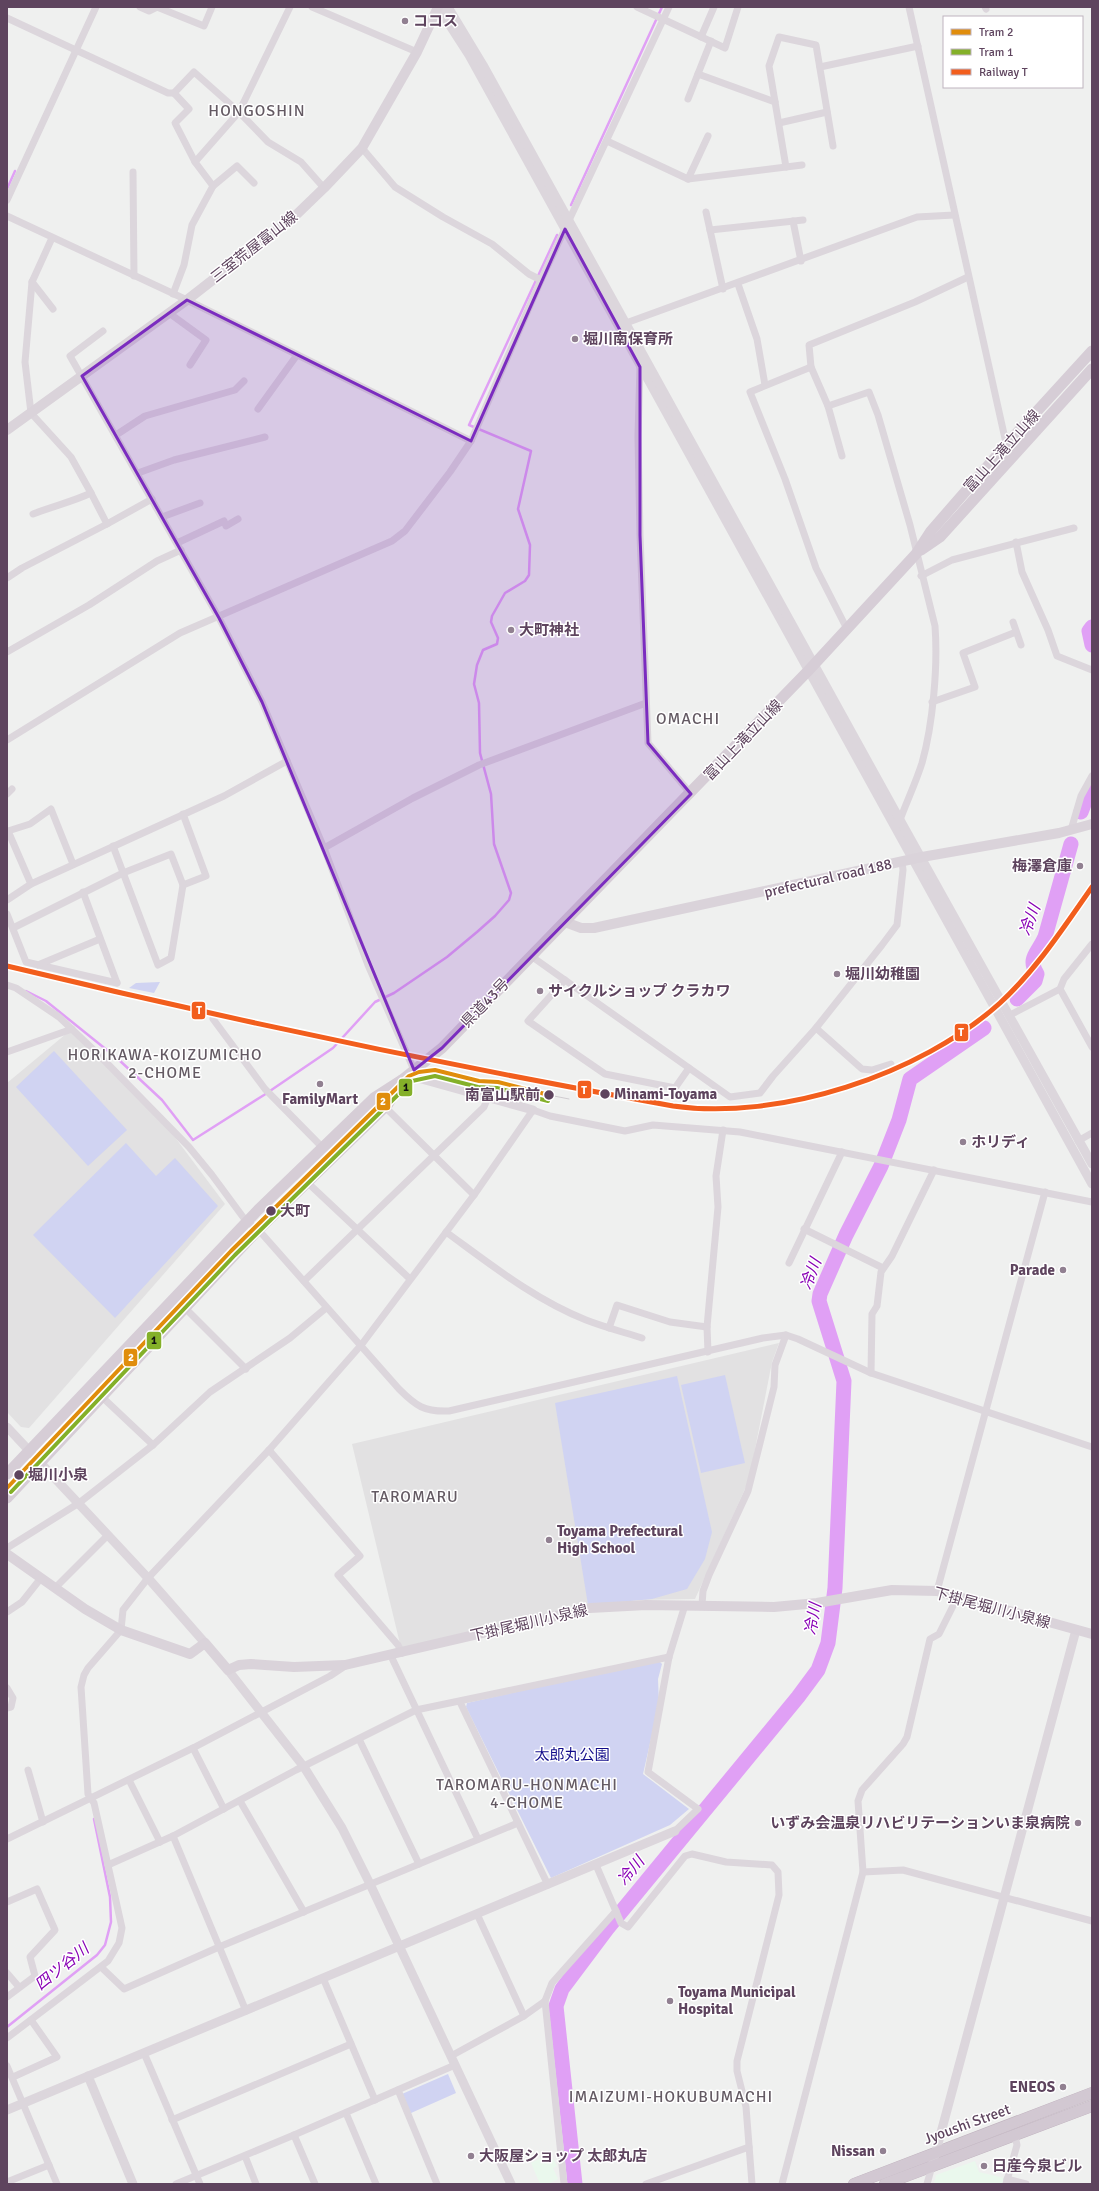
<svg xmlns="http://www.w3.org/2000/svg" width="1099" height="2191" font-family="Signika,'Noto Sans JP',sans-serif">
	<style>
		.commercial { fill: #eaf8ed }
		.education { fill: #e2e1e2 }
		.green { fill: #d0d3f2 }
		.lines { fill: none; stroke-linecap: round; stroke-linejoin: round }
		.stream { stroke: #e0a0f5; stroke-width: 2.5 }
		.river { stroke: #e0a0f5; stroke-width: 15 }
		.trunk-casing { stroke: #c0b3bf; stroke-width: 12 }
		.minor { stroke: #dcd6dc; stroke-width: 7 }
		.tertiary { stroke: #dcd6dc; stroke-width: 9 }
		.secondary { stroke: #dad3da; stroke-width: 10 }
		.primary { stroke: #d6cdd6; stroke-width: 11 }
		.trunk { stroke: #d2c8d2; stroke-width: 11 }
		.tram { stroke: #d0ccd0; stroke-width: 1 }
		.rail-1-casing { stroke: #fff; stroke-width: 8 }
		.rail-1 { stroke: #f25e1d; stroke-width: 5 }
		.tram-1-casing { stroke: #fff; stroke-width: 7 }
		.tram-2-casing { stroke: #fff; stroke-width: 7 }
		.tram-1 { stroke: #e08d0c; stroke-width: 4 }
		.tram-2 { stroke: #84b029; stroke-width: 4 }
		.marked { fill: #7b2cbf; fill-opacity: 0.2; stroke: #7b2cbf; stroke-width: 3; stroke-linejoin: round }
		.poi-dot { fill: #918091; stroke: #fff; stroke-width: 1.5 }
		.stop-dot { fill: #5e445e; stroke: #fff; stroke-width: 1.5 }
		.labels { text-anchor: middle; dominant-baseline: central; stroke-width: 3; stroke-linejoin: round; paint-order: stroke }
		.poi-label { font-size: 15px; font-weight: bold; fill: #5e445e; stroke: #fff; text-anchor: start }
		.street-label { font-size: 15px; fill: #5e445e; stroke: #fff }
		.stop-label { font-size: 15px; font-weight: bold; fill: #5e445e; stroke: #fff; text-anchor: start }
		.park-label { font-size: 15px; fill: #110b89; stroke: #fff }
		.neighbourhood-label { font-size: 16px; letter-spacing: 1px; fill: #645a63; stroke: #fff }
		.water-label { font-size: 16px; font-style: italic; fill: #8800b5; stroke: #fff }
		.line-badge { stroke: #fff; stroke-width: 1.5 }
		.badge-label { font-size: 11px; text-anchor: middle; font-weight: bold; fill: #fff }
		.pale-badge-label { font-size: 11px; text-anchor: middle; font-weight: bold; fill: #111 }
	</style>
	<rect width="100%" height="100%" fill="#eff0ef"/>
	<!-- commercial -->
	<g class="commercial">
		<polygon points="550,2153 557,2166 553,2168 558,2179 548,2184 540,2184 531,2163"/>
		<polygon points="975,2161 979,2172 1004,2178 1002,2184 934,2184 936,2175"/>
	</g>
	<!-- education -->
	<g class="education">
		<polygon points="72,1029 171,1132 225,1204 29,1428 21,1427 7,1412 7,1083"/>
		<polygon points="779,1343 772,1362 749,1480 695,1599 633,1600 401,1648 352,1444"/>
	</g>
	<!-- green -->
	<g class="green">
		<polygon points="160,982 154,993 129,988 136,983"/>
		<polygon points="54,1051 127,1130 88,1166 16,1087"/>
		<polygon points="126,1143 156,1176 175,1158 218,1206 115,1318 33,1235"/>
		<polygon points="725,1375 745,1463 701,1473 681,1385"/>
		<polygon points="677,1376 712,1532 705,1559 687,1589 652,1599 588,1605 555,1403"/>
		<polygon points="658,1660 662,1664 658,1679 659,1704 643,1774 689,1809 670,1825 551,1878 466,1707 467,1703"/>
		<polygon points="448,2074 456,2093 411,2113 402,2094"/>
	</g>
	<g class="lines">
		<!-- stream -->
		<g class="stream">
			<polyline points="7,189 15,171"/>
			<polyline points="571,205 662,7"/>
			<polyline points="26,991 46,1001 118,1059 162,1100 193,1140 264,1095 333,1048 375,1002 394,993 447,957 477,932 495,916 509,900 511,893 494,844 491,794 480,753 479,703 474,684 477,665 483,650 497,644 498,638 491,622 492,616 505,593 525,581 529,575 530,545 518,509 531,451 469,425 557,235"/>
			<polyline points="7,2027 97,1955 105,1945 111,1922 110,1897 94,1819"/>
		</g>
		<!-- river -->
		<g class="river">
			<polyline points="1092,627 1089,631 1092,645"/>
			<polyline points="1081,812 1086,799 1092,790"/>
			<path d="M 1017,999 L 1035,981 L 1037,974 C 1027,958 1038,953 1045,937 L 1071,844"/>
			<polyline points="575,2184 556,2006 562,1989 607,1929 798,1697 818,1670 828,1643 835,1588 844,1381 819,1301 820,1294 846,1235 881,1166 899,1120 910,1079 984,1028"/>
		</g>
		<defs>
			<g id="trunk">
				<polyline points="854,2184 1092,2093"/>
				<polyline points="885,2184 1092,2106"/>
			</g>
		</defs>
		<!-- trunk casing -->
		<use href="#trunk" class="trunk-casing"/>
		<!-- minor -->
		<g class="minor">
			<polyline points="140,7 149,11 157,7"/>
			<polyline points="157,7 204,26 212,7"/>
			<polyline points="312,7 417,52"/>
			<polyline points="637,7 725,48 738,7"/>
			<polyline points="909,7 1010,461"/>
			<polyline points="985,7 986,9"/>
			<polyline points="7,18 168,93 174,93 194,72 239,112 268,142 301,162 324,188"/>
			<polyline points="701,37 714,7"/>
			<polyline points="820,67 918,46"/>
			<polyline points="698,74 775,102"/>
			<polyline points="174,93 189,109 175,123 195,162"/>
			<polyline points="688,99 711,41"/>
			<polyline points="779,123 827,112"/>
			<polyline points="607,141 688,179 802,165"/>
			<polyline points="362,148 395,187 443,217 492,244 529,274 541,280"/>
			<polyline points="786,167 769,66 779,37 816,45 833,146"/>
			<polyline points="133,172 134,276"/>
			<polyline points="688,179 708,136"/>
			<polyline points="213,186 237,166 254,183"/>
			<polyline points="7,200 96,7"/>
			<polyline points="706,212 723,289"/>
			<polyline points="7,216 187,300 471,441"/>
			<polyline points="793,221 801,261"/>
			<polyline points="710,230 803,220"/>
			<polyline points="52,238 32,282 53,309"/>
			<path d="M 32,282 L 25,362 L 31,413 L 71,457 L 91,493 C 72,502 53,506 33,514"/>
			<polyline points="738,284 757,339 765,385"/>
			<polyline points="173,294 184,265 192,225 213,186 195,162 239,112 290,7"/>
			<polyline points="169,313 206,340 190,365"/>
			<polyline points="626,323 917,217 954,215"/>
			<polyline points="103,331 70,356 219,618 262,702 324,848 368,965 414,1070"/>
			<polyline points="640,367 638,436 640,535 648,743 691,794"/>
			<polyline points="811,367 809,345 915,302 968,277"/>
			<polyline points="828,406 842,456"/>
			<polyline points="258,409 297,355"/>
			<polyline points="116,435 145,416 235,390 244,381"/>
			<polyline points="138,473 174,460 265,437"/>
			<polyline points="91,493 107,524 152,499"/>
			<polyline points="162,517 200,503"/>
			<polyline points="1016,542 1022,572 1048,630 1057,656 1092,670"/>
			<polyline points="177,543 224,521 226,526 238,519"/>
			<polyline points="921,576 952,560 1074,528"/>
			<polyline points="7,578 22,568 107,524"/>
			<polyline points="1013,622 1021,645"/>
			<path d="M 847,629 L 816,568 L 785,479 L 750,392 L 811,367 L 828,406 L 869,392 L 878,415 L 910,525 L 935,626 C 938,666 933,724 922,763 C 916,782 907,801 900,820"/>
			<polyline points="7,652 89,605 157,561 181,550"/>
			<polyline points="932,702 975,687 963,653 1016,632"/>
			<polyline points="7,740 180,633 392,541 405,531 450,472 471,441 541,280 669,7"/>
			<polyline points="7,794 12,789"/>
			<polyline points="1071,830 1081,796 1092,776"/>
			<polyline points="324,848 413,798 479,765 646,703"/>
			<polyline points="31,884 8,831 30,824 51,809 73,864"/>
			<polyline points="183,885 206,876 183,814"/>
			<polyline points="83,892 117,983"/>
			<polyline points="7,900 31,884 224,796 287,761"/>
			<polyline points="7,914 26,962 117,983"/>
			<polyline points="13,928 123,873 171,854 183,885 171,958 158,965 113,846"/>
			<polyline points="531,956 730,1097 760,1093 773,1076 816,1028 882,945 897,925 903,870 902,862"/>
			<polyline points="38,965 100,939"/>
			<polyline points="565,980 528,1021 605,1074 675,1088 689,1068"/>
			<path d="M 7,985 L 16,988 L 59,1017 L 96,1052 L 189,1147 L 212,1175 L 243,1217 L 263,1235 L 399,1389 C 416,1406 424,1412 449,1411 L 763,1338 L 786,1335 L 798,1339 L 871,1373 L 1092,1447"/>
			<polyline points="1060,989 1092,1047"/>
			<polyline points="1010,1015 1060,989 1064,979 1092,944"/>
			<polyline points="213,1019 265,1089 322,1147"/>
			<polyline points="816,1028 862,1069 872,1070 891,1064"/>
			<polyline points="7,1052 72,1029"/>
			<polyline points="385,1107 474,1195"/>
			<polyline points="1078,1141 1092,1133"/>
			<polyline points="308,1183 410,1279"/>
			<polyline points="804,1229 883,1268"/>
			<path d="M 446,1232 C 490,1264 535,1300 586,1320 C 604,1327 623,1332 642,1338"/>
			<polyline points="789,1263 842,1152"/>
			<polyline points="304,1281 484,1107 488,1097"/>
			<polyline points="185,1308 246,1369"/>
			<polyline points="609,1328 617,1305 670,1322 707,1327"/>
			<polyline points="708,1352 707,1327 718,1207 716,1176 723,1130"/>
			<polyline points="871,1373 872,1314 877,1306 881,1272 892,1256 934,1170"/>
			<polyline points="101,1396 153,1445"/>
			<polyline points="269,1450 360,1556 338,1575 398,1645 402,1653"/>
			<polyline points="7,1548 79,1503 153,1445 210,1392 290,1338 326,1308"/>
			<polyline points="55,1588 108,1535"/>
			<polyline points="937,1591 1045,1192"/>
			<polyline points="702,1605 703,1591 709,1575 748,1491 774,1387 775,1365 786,1335"/>
			<polyline points="7,1612 22,1602 41,1578"/>
			<polyline points="391,1656 478,1839"/>
			<polyline points="7,1688 13,1698 11,1707 7,1708"/>
			<polyline points="460,1702 548,1885"/>
			<polyline points="359,1739 419,1864"/>
			<polyline points="193,1748 224,1809"/>
			<polyline points="28,1770 43,1822"/>
			<polyline points="129,1780 160,1842"/>
			<polyline points="240,1801 304,1912"/>
			<polyline points="675,1831 698,1809 648,1772 669,1657 685,1605"/>
			<polyline points="173,1836 246,2011"/>
			<polyline points="7,1839 193,1748 330,1676 345,1666"/>
			<polyline points="108,1865 173,1836 296,1770 416,1710 669,1657"/>
			<polyline points="596,1865 621,1923 628,1927 685,1856 692,1854 726,1862 772,1865 778,1872 779,1895 737,2061 737,2071 746,2107 752,2184"/>
			<polyline points="863,1872 903,1870 1092,1921"/>
			<polyline points="7,1902 37,1889 55,1930 30,1957 35,1976 7,1997"/>
			<polyline points="477,1914 524,2016"/>
			<polyline points="101,1967 124,1989 219,1947 518,1823"/>
			<polyline points="7,1973 19,1987"/>
			<polyline points="323,1978 375,2100"/>
			<polyline points="7,2038 108,1961 119,1943 122,1928 118,1910 94,1803 88,1794 81,1687 84,1675 88,1668 121,1630 123,1610 148,1578 269,1450 362,1344 474,1195 533,1110 550,1116 625,1131 653,1125 740,1132 1092,1202"/>
			<polyline points="144,2053 200,2184"/>
			<polyline points="451,2056 524,2016 545,2001"/>
			<polyline points="7,2066 57,2184"/>
			<polyline points="13,2077 57,2057 31,2020"/>
			<polyline points="398,2090 437,2184"/>
			<polyline points="346,2113 376,2184"/>
			<polyline points="172,2120 351,2044"/>
			<polyline points="294,2135 315,2184"/>
			<polyline points="245,2156 256,2184"/>
			<polyline points="1007,2179 1026,2184"/>
			<polyline points="7,2182 49,2165"/>
			<polyline points="176,2184 294,2135 455,2065"/>
			<polyline points="564,2184 545,2001 552,1983 616,1911"/>
			<polyline points="646,2184 749,2147"/>
			<polyline points="782,2184 863,1872 858,1801 862,1790 903,1744 907,1737 930,1639 939,1634 957,1598"/>
			<polyline points="927,2184 932,2166"/>
			<polyline points="1006,2184 1017,2145 1015,2136"/>
		</g>
		<!-- tertiary -->
		<g class="tertiary">
			<polyline points="438,7 469,55 1092,1184"/>
			<polyline points="448,7 483,65 900,820 1092,1164"/>
			<polyline points="402,1080 418,1078 533,1110"/>
			<polyline points="7,1427 148,1578 205,1643"/>
			<polyline points="228,1670 304,1767 342,1828 370,1884 511,2184"/>
			<polyline points="88,2076 133,2184"/>
			<polyline points="7,2110 675,1831"/>
			<polyline points="932,2166 1076,1630"/>
		</g>
		<!-- secondary -->
		<g class="secondary">
			<polyline points="7,430 187,300 296,215 324,188 362,148 417,52 438,7"/>
			<polyline points="565,922 581,928 594,928 922,857 1059,833 1092,824"/>
			<polyline points="7,1554 85,1609 121,1630 190,1654 205,1643 228,1670 239,1665 251,1664 294,1667 345,1665 590,1608 646,1605 774,1607 817,1603 892,1590 937,1591 1092,1634"/>
		</g>
		<!-- primary -->
		<g class="primary">
			<polyline points="921,550 940,537 1092,369"/>
			<polyline points="402,1080 442,1048 808,671 916,554 931,531 1006,445 1092,351"/>
			<polyline points="7,1474 258,1210 374,1098 402,1080 388,1104 257,1231 7,1498"/>
		</g>
		<!-- trunk -->
		<use href="#trunk" class="trunk"/>
		<!-- tram -->
		<polyline class="tram" points="549,1095 569,1099"/>
		<defs>
			<path id="rail-1" d="M 7,966 C 227,1019 450,1066 673,1106 C 779,1121 920,1075 1000,1003 C 1036,970 1064,927 1092,887"/>
		</defs>
		<!-- rail-1 casing -->
		<use href="#rail-1" class="rail-1-casing"/>
		<!-- rail-1 -->
		<use href="#rail-1" class="rail-1"/>
		<defs>
			<polyline id="tram-1" points="7,1488 231,1251 409,1076 419,1072 435,1070 479,1081 498,1082 549,1095"/>
			<polyline id="tram-2" points="11,1492 235,1255 412,1081 435,1076 478,1087 497,1088 548,1101"/>
		</defs>
		<!-- tram-1 casing -->
		<use href="#tram-1" class="tram-1-casing"/>
		<!-- tram-2 casing -->
		<use href="#tram-2" class="tram-2-casing"/>
		<!-- tram-1 -->
		<use href="#tram-1" class="tram-1"/>
		<!-- tram-2 -->
		<use href="#tram-2" class="tram-2"/>
	</g>
	<!-- marked area -->
	<path class="marked" d="M 565,229 L 640,367 L 640,535 L 648,743 L 691,794 L 442,1048 L 414,1070 L 262,702 L 219,618 L 82,376 L 187,300 L 471,441 Z"/>
	<!-- markers -->
	<g class="poi-dot">
		<circle cx="405" cy="21" r="4"/>
		<circle cx="575" cy="339" r="4"/>
		<circle cx="511" cy="630" r="4"/>
		<circle cx="1080" cy="866" r="4"/>
		<circle cx="837" cy="974" r="4"/>
		<circle cx="540" cy="991" r="4"/>
		<circle cx="320" cy="1084" r="4"/>
		<circle cx="963" cy="1142" r="4"/>
		<circle cx="1063" cy="1270" r="4"/>
		<circle cx="549" cy="1540" r="4"/>
		<circle cx="1078" cy="1823" r="4"/>
		<circle cx="670" cy="2001" r="4"/>
		<circle cx="1063" cy="2087" r="4"/>
		<circle cx="883" cy="2151" r="4"/>
		<circle cx="471" cy="2156" r="4"/>
		<circle cx="984" cy="2166" r="4"/>
	</g>
	<g class="stop-dot">
		<circle cx="605" cy="1094" r="5.5"/>
		<circle cx="549" cy="1095" r="5.5"/>
		<circle cx="271" cy="1211" r="5.5"/>
		<circle cx="19" cy="1475" r="5.5"/>
	</g>
	<g class="labels">
		<!-- poi labels -->
		<g class="poi-label">
			<text x="413" y="21">ココス</text>
			<text x="583" y="339">堀川南保育所</text>
			<text x="519" y="630">大町神社</text>
			<text x="1072" y="866" text-anchor="end">梅澤倉庫</text>
			<text x="845" y="974">堀川幼稚園</text>
			<text x="548" y="991">サイクルショップ クラカワ</text>
			<text x="320" y="1099" text-anchor="middle">FamilyMart</text>
			<text x="971" y="1142">ホリディ</text>
			<text x="1055" y="1270" text-anchor="end">Parade</text>
			<text x="557" y="1531">Toyama Prefectural<tspan x="557" dy="17">High School</tspan></text>
			<text x="1070" y="1823" text-anchor="end">いずみ会温泉リハビリテーションいま泉病院</text>
			<text x="678" y="1992">Toyama Municipal<tspan x="678" dy="17">Hospital</tspan></text>
			<text x="1055" y="2087" text-anchor="end">ENEOS</text>
			<text x="875" y="2151" text-anchor="end">Nissan</text>
			<text x="479" y="2156">大阪屋ショップ 太郎丸店</text>
			<text x="992" y="2166">日産今泉ビル</text>
		</g>
		<!-- street labels -->
		<g class="street-label">
			<text transform="translate(254 247) rotate(-38)">三室荒屋富山線</text>
			<text transform="translate(1002 451) rotate(-48)">富山上滝立山線</text>
			<text transform="translate(743 740) rotate(-46)">富山上滝立山線</text>
			<text transform="translate(828 878) rotate(-13)">prefectural road 188</text>
			<text transform="translate(485 1003) rotate(-46)">県道43号</text>
			<text transform="translate(992 1608) rotate(15)">下掛尾堀川小泉線</text>
			<text transform="translate(529 1623) rotate(-13)">下掛尾堀川小泉線</text>
			<text transform="translate(967 2124) rotate(-20)">Jyoushi Street</text>
		</g>
		<!-- stop labels -->
		<g class="stop-label">
			<text x="614" y="1094">Minami-Toyama</text>
			<text x="540" y="1095" text-anchor="end">南富山駅前</text>
			<text x="280" y="1211">大町</text>
			<text x="28" y="1475">堀川小泉</text>
		</g>
		<!-- park labels -->
		<g class="park-label">
			<text x="572" y="1755">太郎丸公園</text>
		</g>
		<!-- neighbourhood labels -->
		<g class="neighbourhood-label">
			<text x="257" y="111">HONGOSHIN</text>
			<text x="688" y="719">OMACHI</text>
			<text x="165" y="1055">HORIKAWA-KOIZUMICHO<tspan x="165" dy="18">2-CHOME</tspan></text>
			<text x="415" y="1497">TAROMARU</text>
			<text x="527" y="1785">TAROMARU-HONMACHI<tspan x="527" dy="18">4-CHOME</tspan></text>
			<text x="671" y="2097">IMAIZUMI-HOKUBUMACHI</text>
		</g>
		<!-- water labels -->
		<g class="water-label">
			<text transform="translate(1030 920) rotate(-70)">冷川</text>
			<text transform="translate(811 1274) rotate(-70)">冷川</text>
			<text transform="translate(813 1619) rotate(-80)">冷川</text>
			<text transform="translate(631 1871) rotate(-51)">冷川</text>
			<text transform="translate(62 1967) rotate(-39)">四ツ谷川</text>
		</g>
	</g>
	<g class="line-badge">
		<rect x="191" y="1001" width="15" height="19" rx="4" fill="#f25e1d"/>
		<rect x="954" y="1023" width="15" height="19" rx="4" fill="#f25e1d"/>
		<rect x="398" y="1078" width="15" height="19" rx="4" fill="#84b029"/>
		<rect x="577" y="1080" width="15" height="19" rx="4" fill="#f25e1d"/>
		<rect x="376" y="1092" width="15" height="19" rx="4" fill="#e08d0c"/>
		<rect x="146" y="1331" width="16" height="19" rx="4" fill="#84b029"/>
		<rect x="123" y="1348" width="15" height="19" rx="4" fill="#e08d0c"/>
	</g>
	<g class="badge-label">
		<text x="199" y="1014">T</text>
		<text x="961" y="1036">T</text>
		<text x="584" y="1094">T</text>
		<text x="383" y="1105">2</text>
		<text x="131" y="1361">2</text>
	</g>
	<g class="pale-badge-label">
		<text x="406" y="1091">1</text>
		<text x="154" y="1344">1</text>
	</g>
	<!-- border -->
	<rect width="1099" height="2191" fill="none" stroke="#5e445e" stroke-width="16"/>
	<!-- legend -->
	<rect x="943" y="16" width="140" height="72" fill="#ffffff" stroke="#bfb4bf"/>
	<rect x="951" y="29" width="20" height="6" fill="#e08d0c" stroke="#bfb4bf"/>
	<text x="979" y="36" font-size="12" fill="#5e445e">Tram 2</text>
	<rect x="951" y="49" width="20" height="6" fill="#84b029" stroke="#bfb4bf"/>
	<text x="979" y="56" font-size="12" fill="#5e445e">Tram 1</text>
	<rect x="951" y="69" width="20" height="6" fill="#f25e1d" stroke="#bfb4bf"/>
	<text x="979" y="76" font-size="12" fill="#5e445e">Railway T</text>
</svg>
